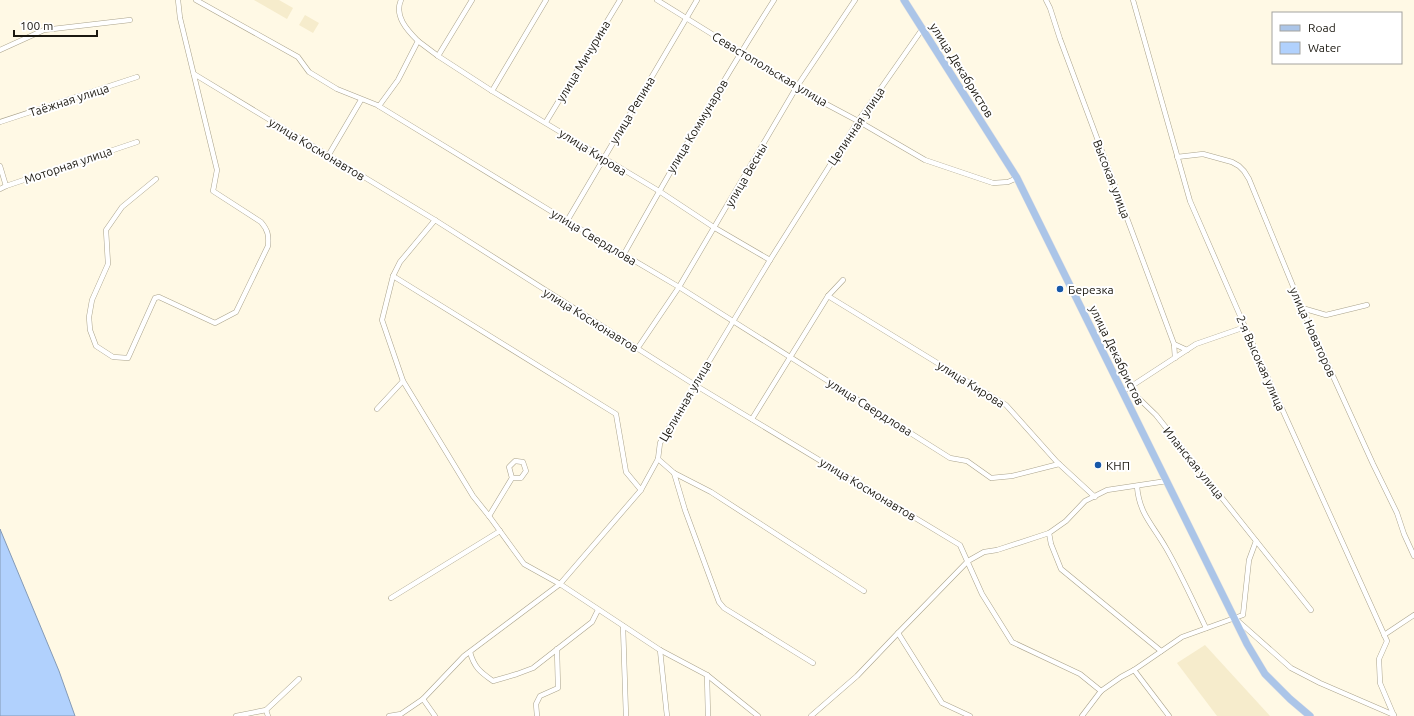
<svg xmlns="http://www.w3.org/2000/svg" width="1414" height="716" font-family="Ubuntu,sans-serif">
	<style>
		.built { fill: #f6eccc }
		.water { fill: #b1d1fd; stroke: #849ab6 }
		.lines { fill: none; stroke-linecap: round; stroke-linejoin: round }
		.street-casing { stroke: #aaa38c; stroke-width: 5.5 }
		.primary-casing { stroke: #e4e3e2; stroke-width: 8 }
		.street { stroke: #fff; stroke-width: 4.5 }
		.primary { stroke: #abc5e8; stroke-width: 7 }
		.poi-dot { fill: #1758a8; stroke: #fff; stroke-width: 1.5 }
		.labels { text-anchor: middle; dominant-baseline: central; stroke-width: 4; stroke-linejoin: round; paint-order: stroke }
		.street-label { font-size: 12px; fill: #1b1810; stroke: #fff }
		.poi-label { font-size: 12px; fill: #1b1810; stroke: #fff; text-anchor: start }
	</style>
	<rect width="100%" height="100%" fill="#fff9e5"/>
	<!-- built -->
	<g class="built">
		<polygon points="254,0 279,0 293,8 287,19"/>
		<polygon points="305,15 319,23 313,33 299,25"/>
		<polygon points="1205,645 1270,716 1217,716 1177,663"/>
	</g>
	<!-- water -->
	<polygon class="water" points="0,529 59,671 75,716 0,716"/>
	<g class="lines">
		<defs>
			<g id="street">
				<polyline points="196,0 298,57 309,72 337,89 377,105 567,221 679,287 950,458 967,461 991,478 1012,476 1059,464"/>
				<polyline points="657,0 741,52 796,88 858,121 925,160 993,183 1008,182 1017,178"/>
				<polyline points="1046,0 1050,8 1060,39 1174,344 1175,358"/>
				<polyline points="1133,0 1190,201 1245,327 1387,641 1379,659 1380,683 1394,716"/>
				<polyline points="418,41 438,56 492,91 659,191 715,228 770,260"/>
				<polyline points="0,50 44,30 130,20"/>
				<polyline points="438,56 472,0"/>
				<polyline points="194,74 435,220 695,385 960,545 982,594 1012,642 1080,674 1101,691"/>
				<polyline points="492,91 546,0"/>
				<path d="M 379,106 L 398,80 L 418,41 C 407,30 394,16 401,0"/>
				<polyline points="0,122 137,77"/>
				<polyline points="546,122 620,0"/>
				<polyline points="328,156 361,100"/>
				<polyline points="1177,157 1203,154 1232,162 1239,166 1244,171 1249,179 1302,308 1373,464 1397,513 1404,534 1414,556"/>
				<polyline points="0,166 6,186 137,142"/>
				<path d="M 156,179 L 122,207 L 106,230 L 108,264 L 92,300 L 89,317 L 90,330 L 96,346 L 113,357 L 128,358 L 155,298 L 159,297 L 215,323 L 236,312 L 268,246 C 269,236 268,230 261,222 L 213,191 L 217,170 L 180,18 L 178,0"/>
				<polyline points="0,189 6,186"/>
				<polyline points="435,220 400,262 393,276 382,320 403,381 473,496 489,516 512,478 509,467 515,461 523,462 526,471 521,478 512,478"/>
				<polyline points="567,221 697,0"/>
				<path d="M 624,254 C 672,168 721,83 774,0"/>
				<polyline points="393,276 616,414 626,472 641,490"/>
				<polyline points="828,296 1006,405 1057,462 1095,497"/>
				<polyline points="1302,308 1326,315 1367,305"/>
				<polyline points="1174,344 1187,350"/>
				<polyline points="637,349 679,287 796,88 855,0"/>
				<polyline points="1128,388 1156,415 1311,610"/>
				<polyline points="1127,389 1196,344 1245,327"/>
				<polyline points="377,409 403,381"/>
				<polyline points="752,419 828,296 843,280"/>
				<polyline points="658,459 674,473 711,492 864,591"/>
				<polyline points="674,473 685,510 719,602 724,608 813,663"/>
				<path d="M 1137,486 C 1139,514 1153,525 1166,548 C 1181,574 1193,601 1206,628"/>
				<polyline points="489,516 524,564 560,584 660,650 707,675 758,716"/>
				<polyline points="391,598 500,531"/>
				<polyline points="1238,621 1291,668 1320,683 1394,715"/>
				<polyline points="623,626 626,716"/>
				<polyline points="1384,635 1414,615"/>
				<polyline points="660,650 667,716"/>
				<polyline points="1161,651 1061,569 1051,544 1049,533 1066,521 1085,501 1107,490 1167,481"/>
				<path d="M 470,652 C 474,667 480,672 493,681 L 517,674 L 533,668 L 592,622 L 598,610"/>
				<polyline points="1134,670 1169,716"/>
				<polyline points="707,675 708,716"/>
				<polyline points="423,699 435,716"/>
				<polyline points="266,710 268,716"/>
				<polyline points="236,716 266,710 299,679"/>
				<polyline points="389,716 401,714 423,699 464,656 560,584 641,490 658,459 660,443 770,260 858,121 923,28"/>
				<polyline points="537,716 536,704 540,696 558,688 557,649"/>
				<polyline points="811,716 857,676 898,633"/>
				<polyline points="970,716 942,703 898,633 968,561 984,552 997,550 1049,533"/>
				<polyline points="1082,716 1101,691 1121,677 1134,670 1182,637 1243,615 1249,560 1256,541"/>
			</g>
			<polyline id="primary" points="904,0 1017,178 1247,644 1265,674 1290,699 1310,716"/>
		</defs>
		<!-- street casing -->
		<use href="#street" class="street-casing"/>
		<!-- primary casing -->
		<use href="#primary" class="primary-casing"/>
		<!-- street -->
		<use href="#street" class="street"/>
		<!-- primary -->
		<use href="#primary" class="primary"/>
	</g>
	<!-- markers -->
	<g class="poi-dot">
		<circle cx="1060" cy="289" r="4"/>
		<circle cx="1098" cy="465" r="4"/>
	</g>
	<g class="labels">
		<!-- street labels -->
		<g class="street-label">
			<text transform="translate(583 61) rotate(-59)">улица Мичурина</text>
			<text transform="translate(770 69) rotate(31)">Севастопольская улица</text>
			<text transform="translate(962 70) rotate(58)">улица Декабристов</text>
			<text transform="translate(69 100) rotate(-18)">Таёжная улица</text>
			<text transform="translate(632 110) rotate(-59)">улица Репина</text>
			<text transform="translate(697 126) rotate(-59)">улица Коммунаров</text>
			<text transform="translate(856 126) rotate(-56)">Целинная улица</text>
			<text transform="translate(317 149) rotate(31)">улица Космонавтов</text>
			<text transform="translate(593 152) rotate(32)">улица Кирова</text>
			<text transform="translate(68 165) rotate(-19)">Моторная улица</text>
			<text transform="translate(746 175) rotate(-60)">улица Весны</text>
			<text transform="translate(1112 179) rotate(69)">Высокая улица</text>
			<text transform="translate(594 237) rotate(31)">улица Свердлова</text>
			<text transform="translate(591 320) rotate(32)">улица Космонавтов</text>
			<text transform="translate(1313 332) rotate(66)">улица Новаторов</text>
			<text transform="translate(1117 355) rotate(64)">улица Декабристов</text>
			<text transform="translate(1261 363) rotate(66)">2-я Высокая улица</text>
			<text transform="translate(971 384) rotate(32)">улица Кирова</text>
			<text transform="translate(685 401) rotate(-60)">Целинная улица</text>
			<text transform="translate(870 407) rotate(32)">улица Свердлова</text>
			<text transform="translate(1194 463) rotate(51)">Иланская улица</text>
			<text transform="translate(868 489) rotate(31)">улица Космонавтов</text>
		</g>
		<!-- poi labels -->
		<g class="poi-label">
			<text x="1068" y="289">Березка</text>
			<text x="1106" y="465">КНП</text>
		</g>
	</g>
	<!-- legend -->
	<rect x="1272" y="12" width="130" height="52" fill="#ffffff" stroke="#a4a39f"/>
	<rect x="1280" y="25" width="20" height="6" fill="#abc5e8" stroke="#a4a39f"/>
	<text x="1308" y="32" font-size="12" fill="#1b1810">Road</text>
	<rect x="1280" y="42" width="20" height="12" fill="#b1d1fd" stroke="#a4a39f"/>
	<text x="1308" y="52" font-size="12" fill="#1b1810">Water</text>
	<!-- scale -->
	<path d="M14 30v6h83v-6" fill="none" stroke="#1b1810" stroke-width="2"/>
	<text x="20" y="30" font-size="12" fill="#1b1810" stroke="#ffffff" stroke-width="3" paint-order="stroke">100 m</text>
</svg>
